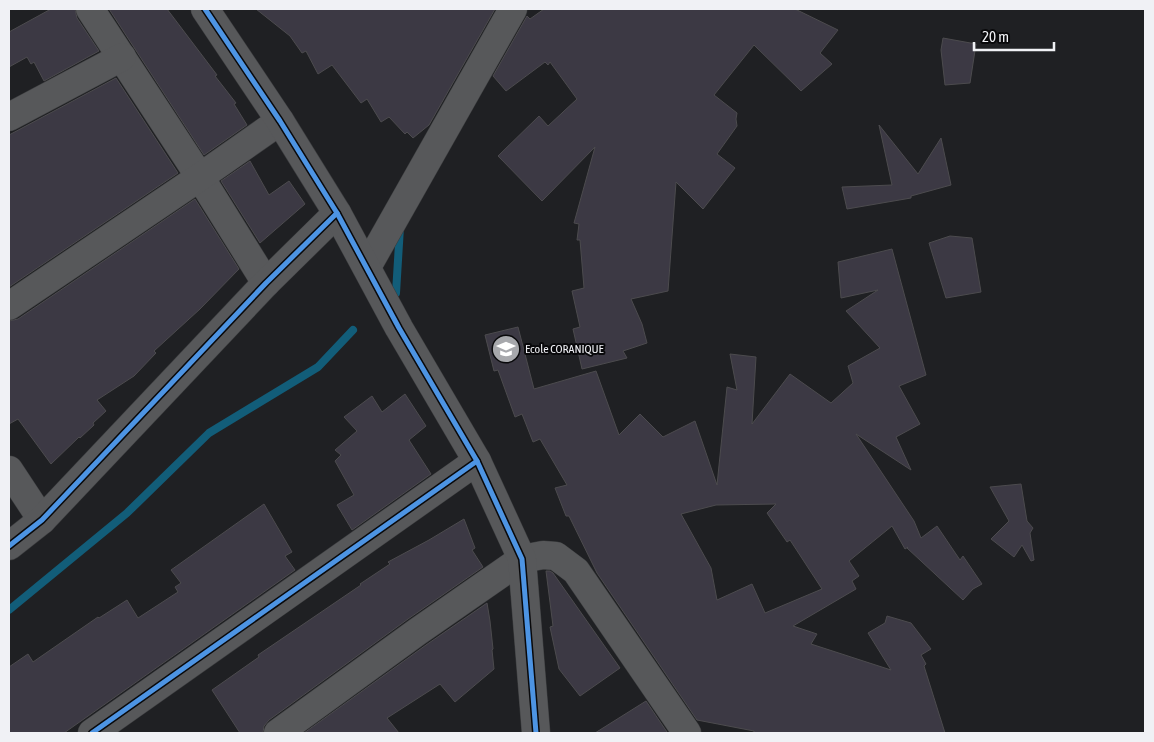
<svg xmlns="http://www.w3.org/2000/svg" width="1154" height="742" font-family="'Asap Condensed',sans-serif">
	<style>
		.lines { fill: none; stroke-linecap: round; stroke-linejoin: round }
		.stream { stroke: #125d79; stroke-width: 8 }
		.building { fill: #3c3944; stroke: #4c4b4e; fill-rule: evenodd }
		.street-casing { stroke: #3b3c3e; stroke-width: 29 }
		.secondary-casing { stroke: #3b3c3e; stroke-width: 29 }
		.street { stroke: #57585a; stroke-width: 28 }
		.secondary { stroke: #57585a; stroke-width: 28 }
		.cycleway-casing { stroke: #09090b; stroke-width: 8 }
		.cycleway { stroke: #4d94e3; stroke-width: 5 }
		.labels { text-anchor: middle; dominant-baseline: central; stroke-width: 4; stroke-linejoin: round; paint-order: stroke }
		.poi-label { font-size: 12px; fill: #f0f1f5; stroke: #09090b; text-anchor: start }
	</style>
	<rect width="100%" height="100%" fill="#1f2023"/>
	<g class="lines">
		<!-- stream -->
		<g class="stream">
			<polyline points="396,293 400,227"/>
			<polyline points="9,610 127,513 209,433 318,367 353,330"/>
		</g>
	</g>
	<!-- building -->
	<g class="building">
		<polygon points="51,9 75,9 77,18 99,51 44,81 34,62 31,64 27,57 9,67 9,32"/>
		<polygon points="109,9 167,9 217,75 215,76 236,103 234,104 247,125 204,155"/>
		<polygon points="256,9 495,9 429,125 413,138 407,132 405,134 389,117 381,122 367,99 361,103 332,65 318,74 306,51 302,53 290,36"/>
		<polygon points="544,9 795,9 838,30 820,53 832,64 801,91 754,45 714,95 737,113 736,119 737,126 717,154 735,168 703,209 676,182 668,291 631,299 642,324 647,343 623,351 627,358 582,369 573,329 580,327 572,291 584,288 580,240 577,240 579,224 574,223 595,147 542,201 498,156 539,116 548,126 577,99 550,62 548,65 545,62 506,91 493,76 527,16 530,19"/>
		<polygon points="943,38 976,44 970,83 945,85 941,50"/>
		<polygon points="116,78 178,173 9,287 9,135"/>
		<polygon points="879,125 918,174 941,138 951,185 911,196 911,198 847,209 842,187 892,185"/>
		<polygon points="250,161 269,195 289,181 305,204 260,243 221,181"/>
		<polygon points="195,199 239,269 200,309 154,351 156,353 134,376 97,400 106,411 93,423 94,425 80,438 79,437 51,464 18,419 9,424 9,321 18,319"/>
		<polygon points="950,236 972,238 981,292 946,298 929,243"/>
		<path d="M 892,249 L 926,375 L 899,386 L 920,424 L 896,437 L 911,470 L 856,434 L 914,521 L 921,538 L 937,526 L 960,560 L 963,556 L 982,584 L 973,589 L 963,600 L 907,548 L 908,547 L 905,549 L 892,526 L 849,561 L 859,576 L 852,581 L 856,589 L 793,626 L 817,634 L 811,644 L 891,670 L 868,633 L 885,623 L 887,616 L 911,623 L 931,649 L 921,655 L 926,664 L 924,666 L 945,733 L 754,733 L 754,731 L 697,720 L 597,573 L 569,516 L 566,516 L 555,488 L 567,485 L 540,439 L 533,442 L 522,414 L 515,417 L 498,370 L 494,371 L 485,335 L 518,327 L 534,389 L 596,371 L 619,435 L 640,414 L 663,437 L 695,421 L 717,485 L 727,387 L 737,390 L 730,354 L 756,357 L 752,424 L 790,374 L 831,403 L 853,383 L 848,366 L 880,348 L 846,311 L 878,290 L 841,298 L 838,262 ZM 776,504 L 767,513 L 787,542 L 790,540 L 822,589 L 765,613 L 752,584 L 717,600 L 711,568 L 681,514 L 716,505 Z"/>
		<polygon points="405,394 426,426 409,440 431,474 352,530 337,505 354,495 335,461 341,455 335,450 357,431 344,417 372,396 382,412"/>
		<polygon points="1021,484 1027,521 1033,528 1030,533 1034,560 1031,561 1022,545 1014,557 991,539 1009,521 990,487"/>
		<polygon points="264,504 292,552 285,556 295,570 64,733 9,733 9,667 28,654 33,662 98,617 99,618 127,600 138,618 178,592 175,587 181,583 171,570"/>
		<polygon points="464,519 475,548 472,550 483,567 408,619 269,720 264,726 263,733 240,733 212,690 259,657 258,655 361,585 360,584 390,564 388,562 429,540"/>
		<polygon points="546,571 550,571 553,573 620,668 580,696 559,669 550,627 553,626"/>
		<polygon points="487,603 490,621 493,649 492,650 494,669 455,702 440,684 387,718 399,733 304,733 426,645"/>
		<polygon points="646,701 667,732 664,733 595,733"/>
	</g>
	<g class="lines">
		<defs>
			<g id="street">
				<polyline points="90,9 200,177 266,283"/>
				<polyline points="9,117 122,57"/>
				<polyline points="367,267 513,9"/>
				<polyline points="9,306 200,177 280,121"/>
				<polyline points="9,470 42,520"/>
				<polyline points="9,546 42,520 266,283 337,213"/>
				<polyline points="92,733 477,461"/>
				<polyline points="278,733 417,632 522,559 543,555 556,556 576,571 687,733"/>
			</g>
			<polyline id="secondary" points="205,9 280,121 337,213 399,328 477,461 522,559 536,733"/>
		</defs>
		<!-- street casing -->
		<use href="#street" class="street-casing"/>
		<!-- secondary casing -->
		<use href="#secondary" class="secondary-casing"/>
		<!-- street -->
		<use href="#street" class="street"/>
		<!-- secondary -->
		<use href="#secondary" class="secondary"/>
		<defs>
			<g id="cycleway">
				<polyline points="205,9 280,121 337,213 399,328 477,461 522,559 536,733"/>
				<polyline points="9,546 42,520 266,283 337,213"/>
				<polyline points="92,733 477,461"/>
			</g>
		</defs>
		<!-- cycleway casing -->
		<use href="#cycleway" class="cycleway-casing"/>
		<!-- cycleway -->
		<use href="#cycleway" class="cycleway"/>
	</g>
	<!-- icons -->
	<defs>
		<symbol id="school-disc" viewBox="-11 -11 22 22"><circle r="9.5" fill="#a7a8ac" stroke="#09090b"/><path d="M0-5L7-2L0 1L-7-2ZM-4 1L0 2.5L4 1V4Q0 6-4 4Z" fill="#fff"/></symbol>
	</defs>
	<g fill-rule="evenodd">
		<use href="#school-disc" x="490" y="333" width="32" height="32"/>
	</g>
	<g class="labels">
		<!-- poi labels -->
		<g class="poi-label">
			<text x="525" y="349">Ecole CORANIQUE</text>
		</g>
	</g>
	<!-- border -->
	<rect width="1154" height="742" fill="none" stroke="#f0f1f5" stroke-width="20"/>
	<!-- scale -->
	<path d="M974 42v8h80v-8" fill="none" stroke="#f0f1f5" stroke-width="2.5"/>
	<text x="982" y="42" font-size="15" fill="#f0f1f5" stroke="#09090b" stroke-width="4" paint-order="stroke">20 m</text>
</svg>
